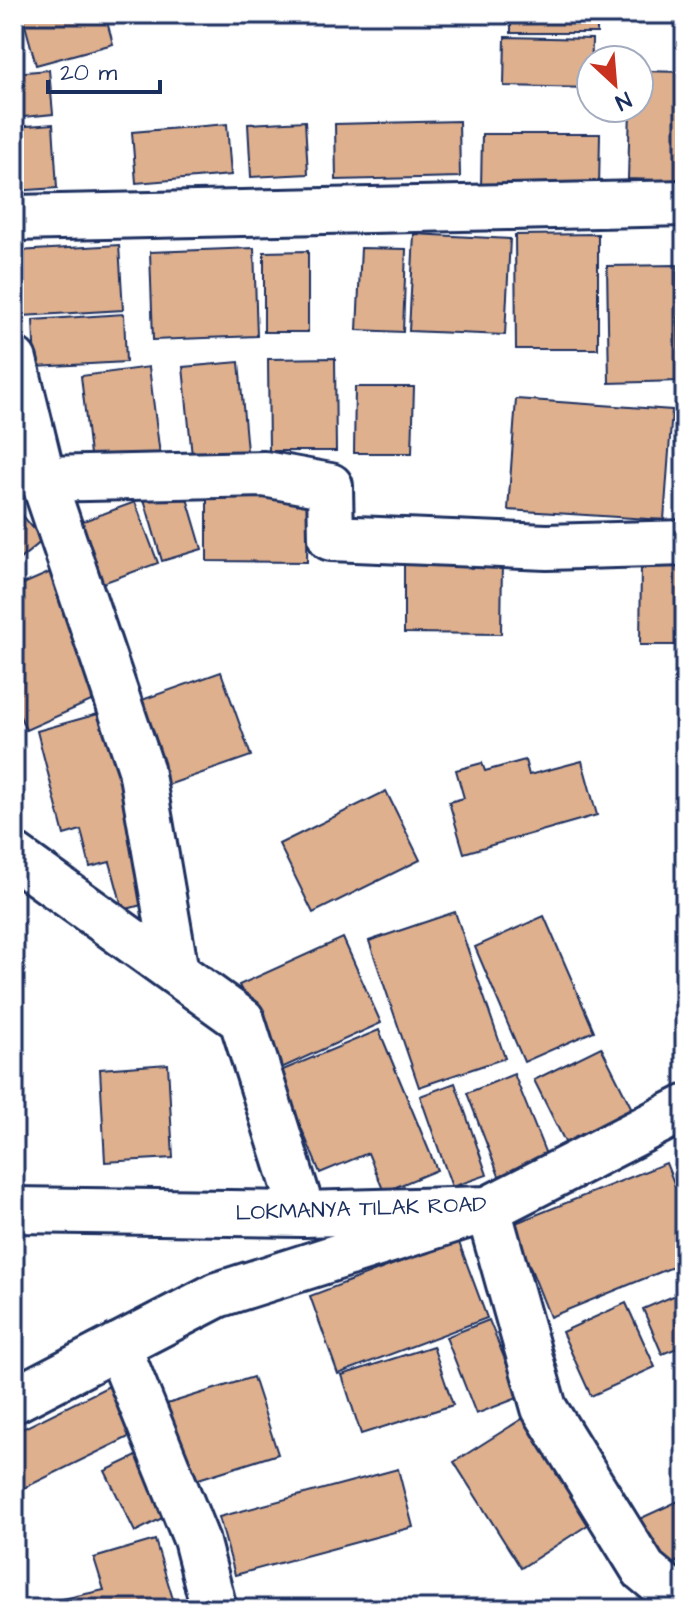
<svg xmlns="http://www.w3.org/2000/svg" width="699" height="1623" font-family="'Architects Daughter',sans-serif">
	<style>
		.building { fill: #deb08e; stroke: #1b2f5e; stroke-width: 2 }
		.lines { fill: none; stroke-linecap: round; stroke-linejoin: round }
		.minor-casing { stroke: #1b2f5e; stroke-width: 50 }
		.major-casing { stroke: #1b2f5e; stroke-width: 50 }
		.minor { stroke: #fff; stroke-width: 44 }
		.major { stroke: #fff; stroke-width: 44 }
		.labels { text-anchor: middle; dominant-baseline: central; stroke-width: 8; stroke-linejoin: round; paint-order: stroke }
		.street-label { font-size: 22px; fill: #1b2f5e; stroke: #fff }
	</style>
	<rect width="100%" height="100%" fill="#fff"/>
	<filter id="ink" filterUnits="userSpaceOnUse"><feTurbulence type="fractalNoise" baseFrequency=".0125" numOctaves="2"/><feDisplacementMap in="SourceGraphic" scale="16" xChannelSelector="R" yChannelSelector="G"/><feConvolveMatrix kernelMatrix="1 2 1 2 8 2 1 2 1" color-interpolation-filters="sRGB"/></filter>
	<g filter="url(#ink)">
		<!-- building -->
		<g class="building">
			<polygon points="22,14 105,14 113,44 36,65"/>
			<rect x="511" y="14" width="86" height="19"/>
			<polygon points="505,37 592,39 591,88 504,86"/>
			<polygon points="49,70 53,114 14,118 14,73"/>
			<polygon points="639,71 685,72 685,181 628,179 630,108 639,108"/>
			<polygon points="305,121 308,174 251,177 248,124"/>
			<polygon points="459,121 460,177 336,180 335,124"/>
			<polygon points="53,124 57,188 14,191 14,127"/>
			<polygon points="227,124 231,175 136,183 132,132"/>
			<polygon points="482,134 600,134 599,189 481,188"/>
			<polygon points="414,234 510,239 505,335 409,331"/>
			<polygon points="598,234 598,349 516,349 515,235"/>
			<polygon points="119,245 123,310 22,316 18,251"/>
			<polygon points="254,248 257,336 153,340 150,252"/>
			<polygon points="361,248 406,249 403,332 357,330"/>
			<polygon points="308,251 308,332 264,332 264,252"/>
			<polygon points="677,265 679,381 609,383 607,266"/>
			<polygon points="124,314 126,362 35,367 33,320"/>
			<polygon points="335,358 336,451 269,451 268,359"/>
			<polygon points="239,362 247,451 192,456 183,367"/>
			<polygon points="149,367 161,463 92,472 81,376"/>
			<polygon points="355,387 414,387 412,453 354,453"/>
			<polygon points="516,399 672,410 664,520 508,510"/>
			<polygon points="184,488 202,549 162,561 144,499"/>
			<polygon points="207,489 308,490 307,562 207,561"/>
			<polygon points="135,502 158,563 89,588 67,527"/>
			<polygon points="14,505 43,540 14,564"/>
			<polygon points="404,560 502,561 501,634 404,633"/>
			<polygon points="641,565 685,566 685,645 640,645"/>
			<polygon points="53,571 107,694 26,730 14,703 14,588"/>
			<polygon points="221,672 251,756 165,786 136,702"/>
			<polygon points="105,712 156,901 123,910 110,862 90,867 81,830 64,835 37,731"/>
			<polygon points="525,760 529,775 582,761 597,815 464,853 449,802 464,798 456,770 482,763 485,771"/>
			<polygon points="386,791 420,860 313,913 279,844"/>
			<polygon points="455,912 505,1058 419,1087 369,941"/>
			<polygon points="544,916 594,1031 524,1062 475,947"/>
			<polygon points="343,938 381,1023 277,1070 239,985"/>
			<polygon points="379,1030 437,1170 384,1192 368,1153 320,1173 278,1072"/>
			<polygon points="601,1047 637,1119 570,1152 534,1080"/>
			<polygon points="168,1064 173,1158 105,1162 100,1069"/>
			<polygon points="514,1074 547,1157 499,1176 467,1093"/>
			<polygon points="455,1083 487,1175 452,1187 420,1096"/>
			<polygon points="666,1163 685,1211 685,1262 550,1317 513,1224"/>
			<polygon points="458,1240 487,1318 338,1374 310,1296"/>
			<polygon points="685,1291 685,1345 662,1354 643,1309"/>
			<polygon points="626,1303 655,1367 591,1396 562,1332"/>
			<polygon points="489,1320 520,1397 476,1414 446,1337"/>
			<polygon points="433,1346 453,1405 361,1434 342,1375"/>
			<polygon points="253,1377 278,1454 192,1481 167,1404"/>
			<polygon points="117,1382 141,1431 14,1493 14,1433"/>
			<polygon points="533,1412 600,1517 521,1568 454,1462"/>
			<polygon points="145,1452 174,1512 135,1532 105,1471"/>
			<polygon points="398,1469 413,1527 235,1575 219,1517"/>
			<polygon points="685,1498 685,1558 659,1570 637,1520"/>
			<polygon points="155,1540 176,1609 17,1609 104,1590 94,1558"/>
		</g>
		<g class="lines">
			<defs>
				<g id="minor">
					<polyline points="14,218 685,203"/>
					<polyline points="14,360 43,479 141,769 176,972"/>
					<polyline points="43,479 264,474 330,486 331,538 547,547 685,543"/>
					<polyline points="14,856 242,1020 303,1214"/>
					<polyline points="118,1346 196,1539 214,1609"/>
					<polyline points="14,1400 217,1295 488,1209 544,1408 644,1570 685,1604"/>
				</g>
				<polyline id="major" points="14,1210 303,1214 488,1209 685,1108"/>
			</defs>
			<!-- minor casing -->
			<use href="#minor" class="minor-casing"/>
			<!-- major casing -->
			<use href="#major" class="major-casing"/>
			<!-- minor -->
			<use href="#minor" class="minor"/>
			<!-- major -->
			<use href="#major" class="major"/>
		</g>
	</g>
	<g class="labels">
		<!-- street labels -->
		<g class="street-label">
			<text transform="translate(361 1209) rotate(-2)">LOKMANYA TILAK ROAD</text>
		</g>
	</g>
	<!-- margin -->
	<rect width="699" height="1623" fill="none" stroke="#fff" stroke-width="48"/>
	<rect x="24" y="24" width="651" height="1575" fill="none" stroke="#1b2f5e" stroke-width="3" filter="url(#ink)"/>
	<!-- north arrow -->
	<g transform="translate(615 84) rotate(154)"><circle r="38" fill="#ffffff" stroke="#a4acbf" stroke-width="2"/>
	<path d="M0-6L14 30L0 20L-14 30Z" fill="#c8321e"/>
	<text y="-12" font-size="22" font-weight="bold" text-anchor="middle" fill="#1b2f5e">N</text>
	</g>
	<!-- scale -->
	<path d="M48 80v12h112v-12" fill="none" stroke="#1b2f5e" stroke-width="4"/>
	<text x="60" y="80" font-size="24" fill="#1b2f5e" stroke="#ffffff" stroke-width="6" paint-order="stroke">20 m</text>
</svg>
